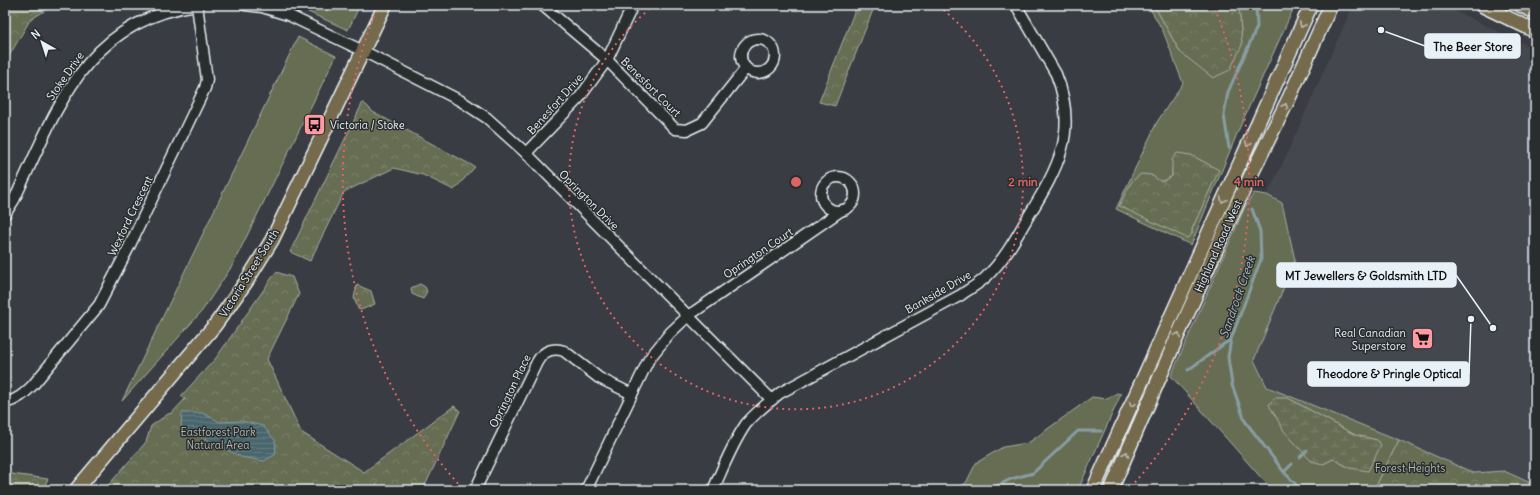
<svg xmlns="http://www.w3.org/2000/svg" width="1540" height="495" font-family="Delius,sans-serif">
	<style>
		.built { fill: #444650 }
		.grass { fill: #666d52; stroke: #a7afa5; fill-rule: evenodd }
		.forest { fill: url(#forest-crowns); stroke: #a7afa5 }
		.wetland { fill: url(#wetland-marsh); stroke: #a7afa5 }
		.water { fill: url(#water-rules); stroke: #889ea4 }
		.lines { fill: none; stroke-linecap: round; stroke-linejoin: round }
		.stream { stroke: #889ea4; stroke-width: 3 }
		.minor-casing { stroke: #e8f1f8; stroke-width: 13 }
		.major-casing { stroke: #e8f1f8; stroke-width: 16 }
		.minor { stroke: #2a2d2e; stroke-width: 10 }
		.major { stroke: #756b4b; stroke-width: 13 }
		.oneway { stroke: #babbb3 }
		.ring { fill: none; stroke: #db6466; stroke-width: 2; stroke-dasharray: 2 4 }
		.labels { text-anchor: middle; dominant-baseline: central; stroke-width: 3; stroke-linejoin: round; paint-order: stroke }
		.street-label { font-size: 11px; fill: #e8f1f8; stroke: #2a2d2e }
		.poi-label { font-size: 11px; fill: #e8f1f8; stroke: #2a2d2e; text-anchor: start }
		.park-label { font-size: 11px; fill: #aeb6ad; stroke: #2a2d2e }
		.water-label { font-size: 12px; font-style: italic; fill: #a8b9c0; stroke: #2a2d2e }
		.centre { fill: #db6466; stroke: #2a2d2e; stroke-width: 2 }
		.ring-label { font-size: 12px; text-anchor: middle; font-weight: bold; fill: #db6466; stroke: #2a2d2e; stroke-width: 3; stroke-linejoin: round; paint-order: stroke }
		.leader { fill: none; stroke: #e8f1f8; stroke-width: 1.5 }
		.callout-dot { fill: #e8f1f8; stroke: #2a2d2e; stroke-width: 1.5 }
		.callout { fill: #e8f1f8; stroke: #e8f1f8; stroke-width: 1.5 }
		.callout-label { font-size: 12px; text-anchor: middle; font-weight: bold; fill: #111 }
	</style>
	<defs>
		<pattern id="forest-crowns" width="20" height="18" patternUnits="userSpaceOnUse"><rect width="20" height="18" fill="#666d52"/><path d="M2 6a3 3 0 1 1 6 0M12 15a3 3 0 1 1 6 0" fill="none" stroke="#7c826c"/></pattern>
		<pattern id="wetland-marsh" width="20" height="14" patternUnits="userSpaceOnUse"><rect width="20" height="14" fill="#666d52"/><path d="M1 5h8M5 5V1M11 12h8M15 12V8" fill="none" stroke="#7c826c"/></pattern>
		<pattern id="water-rules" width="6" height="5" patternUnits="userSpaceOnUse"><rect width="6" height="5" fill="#48666c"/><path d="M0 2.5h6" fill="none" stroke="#627c82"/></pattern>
	</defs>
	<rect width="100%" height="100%" fill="#393c42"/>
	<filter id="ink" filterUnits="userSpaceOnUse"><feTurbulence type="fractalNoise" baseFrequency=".025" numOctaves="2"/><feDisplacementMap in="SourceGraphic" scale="8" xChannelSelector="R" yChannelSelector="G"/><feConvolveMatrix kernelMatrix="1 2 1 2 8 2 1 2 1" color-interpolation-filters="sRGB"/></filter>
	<g filter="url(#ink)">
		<!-- built -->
		<polygon class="built" points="1353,5 1443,5 1535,49 1535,485 1504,471 1475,473 1267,387 1254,360 1295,260 1282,203 1267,195 1285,158"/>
		<!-- grass -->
		<g class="grass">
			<polygon points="312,5 360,5 348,30 308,12"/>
			<path d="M 1148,5 L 1154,5 L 1180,52 L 1242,45 L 1239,5 L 1295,5 L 1239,129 L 1191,245 L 1116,209 L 1157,122 L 1183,83 L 1163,31 ZM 1191,155 L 1218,170 L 1192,229 L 1192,234 L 1151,175 L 1159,181 L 1164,181 L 1172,176 L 1172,168 Z"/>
			<polygon points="298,37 336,56 232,266 202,311 122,401"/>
			<path d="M 1254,193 L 1267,195 L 1282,203 L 1295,260 L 1254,360 L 1267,387 L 1399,440 L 1374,490 L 1272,490 L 1171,376 L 1245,207 ZM 1288,398 L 1355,435 L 1377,440 L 1350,468 L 1333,459 L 1323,464 Z"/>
			<polygon points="1117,393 1121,394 1078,490 955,490 966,483 976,463 1003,447 1028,443 1092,397 1107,399"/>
		</g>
		<!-- forest -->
		<g class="forest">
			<polygon points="5,5 54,5 30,20 5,63"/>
			<polygon points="857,5 875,5 835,106 819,102"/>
			<polygon points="1154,5 1239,5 1242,45 1230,70 1213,78 1180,52"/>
			<polygon points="363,102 373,112 475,167 454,190 423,175 394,168 344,192 310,261 290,252"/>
			<polygon points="1177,153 1191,155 1219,170 1192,229 1192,234 1187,238 1119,206 1132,181 1141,174 1151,175 1160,181 1164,181 1172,176 1172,160"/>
			<polygon points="276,272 292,277 299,294 267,359 301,432 364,472 454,406 460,411 423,490 104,490 146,442 151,426 168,414 172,413 185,399 181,396 216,358"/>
			<polygon points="420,284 425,287 427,291 423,299 412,294 411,288"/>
			<polygon points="357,285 371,291 375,304 361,310 358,309 354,298"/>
			<polygon points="1399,440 1474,473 1504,471 1535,485 1535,490 1374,490"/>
			<polygon points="5,473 48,479 42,490 5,490"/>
		</g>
		<!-- wetland -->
		<polygon class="wetland" points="1274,398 1288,398 1355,435 1377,440 1381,445 1368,471 1350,468 1333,459 1323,464 1311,461 1284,431 1269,405"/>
		<!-- water -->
		<polygon class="water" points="182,413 202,413 220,422 241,421 263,426 275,440 276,454 264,461 241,457 181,426"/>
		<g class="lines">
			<!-- stream -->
			<g class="stream">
				<polyline points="1229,148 1224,115 1228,92 1257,27 1256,5"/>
				<polyline points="1252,209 1260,231 1261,259 1231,339 1228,357 1232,385 1245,421 1284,472 1301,490"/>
				<polyline points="1188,370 1231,339"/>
				<polyline points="1300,457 1307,450"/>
				<polyline points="1284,472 1292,464"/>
				<polyline points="988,490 1011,479 1033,473 1078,431 1101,431"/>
			</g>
			<defs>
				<g id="minor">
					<polyline points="245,5 262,7 288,15 363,51 461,101 487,118 526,153 772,400"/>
					<polyline points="542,5 607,60 675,129 687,130 702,123 746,68"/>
					<circle cx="758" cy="56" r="17"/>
					<polyline points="526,153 580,97 607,60 633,5"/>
					<circle cx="838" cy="194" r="17"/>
					<path d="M 5,214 L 14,200 C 57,110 83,22 196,5"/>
					<path d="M 5,403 C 17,400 24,394 33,385 L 99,305 L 129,247 L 205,88 L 207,80 L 197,5"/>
					<path d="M 475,490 L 537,362 C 543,351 553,347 564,351 L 599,378 L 632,394"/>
					<polyline points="586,490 649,359 670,333 688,316 842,210"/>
					<path d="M 713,490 C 723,468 732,444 746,424 C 756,412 768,403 780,393 L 961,295 C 969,289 979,284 986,277 C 1004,260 1016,238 1028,217 C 1058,168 1079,132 1056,74 L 1016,5"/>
				</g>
				<g id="major">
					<polyline points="1481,5 1535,31"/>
					<polyline points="1520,5 1535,12"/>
					<polyline points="76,490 215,325 246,282 272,240 385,5"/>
					<polyline points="1093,490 1311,5"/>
					<polyline points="1111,490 1178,335 1225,230 1245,187 1289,98 1331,5"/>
				</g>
			</defs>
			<!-- minor casing -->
			<use href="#minor" class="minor-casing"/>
			<!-- major casing -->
			<use href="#major" class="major-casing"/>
			<!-- minor -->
			<use href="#minor" class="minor"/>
			<!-- major -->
			<use href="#major" class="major"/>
		</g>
		<!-- one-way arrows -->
		<defs><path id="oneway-chevron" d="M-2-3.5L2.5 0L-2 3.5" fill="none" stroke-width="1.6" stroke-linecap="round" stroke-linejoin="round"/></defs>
		<g class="oneway">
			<use href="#oneway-chevron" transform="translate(1302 25) rotate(115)"/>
			<use href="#oneway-chevron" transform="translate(1285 106) rotate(-63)"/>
			<use href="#oneway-chevron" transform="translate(1248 144) rotate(114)"/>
			<use href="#oneway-chevron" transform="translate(1223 200) rotate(114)"/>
			<use href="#oneway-chevron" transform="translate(1178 335) rotate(-66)"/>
			<use href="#oneway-chevron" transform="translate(1132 404) rotate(114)"/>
			<use href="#oneway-chevron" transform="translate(1126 454) rotate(-67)"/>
		</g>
	</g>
	<!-- distance rings -->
	<g class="ring">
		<path d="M939 6A227 227 0 1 1 653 6"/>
		<path d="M462 488A453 453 0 0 1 377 9M1215 9A453 453 0 0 1 1130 488"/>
	</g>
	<!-- icons -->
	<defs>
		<symbol id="bus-square" viewBox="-11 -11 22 22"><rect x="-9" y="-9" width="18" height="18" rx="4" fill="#ff9aa2" stroke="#2a2d2e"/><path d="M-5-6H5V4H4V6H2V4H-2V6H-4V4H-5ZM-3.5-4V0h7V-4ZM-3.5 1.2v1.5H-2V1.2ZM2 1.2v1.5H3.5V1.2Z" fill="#111"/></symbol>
		<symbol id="supermarket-square" viewBox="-11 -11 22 22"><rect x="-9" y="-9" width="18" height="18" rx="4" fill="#ff9aa2" stroke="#2a2d2e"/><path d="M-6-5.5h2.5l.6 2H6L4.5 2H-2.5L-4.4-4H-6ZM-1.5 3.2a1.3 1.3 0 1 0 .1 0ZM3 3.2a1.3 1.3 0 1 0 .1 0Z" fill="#111"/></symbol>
	</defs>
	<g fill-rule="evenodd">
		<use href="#bus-square" x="302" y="112" width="25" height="25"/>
		<use href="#supermarket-square" x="1410" y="326" width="25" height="25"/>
	</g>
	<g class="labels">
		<!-- street labels -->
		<g class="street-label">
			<text transform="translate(65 76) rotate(-55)">Stoke Drive</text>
			<text transform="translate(651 87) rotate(45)">Benesfort Court</text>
			<text transform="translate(555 104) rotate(-48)">Benesfort Drive</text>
			<text transform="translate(589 200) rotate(45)">Oprington Drive</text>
			<text transform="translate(130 216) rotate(-64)">Wexford Crescent</text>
			<text transform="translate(1218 246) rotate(-66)">Highland Road West</text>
			<text transform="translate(758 253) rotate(-34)">Oprington Court</text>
			<text transform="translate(249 273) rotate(-58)">Victoria Street South</text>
			<text transform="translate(938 292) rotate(-30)">Bankside Drive</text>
			<text transform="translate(510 391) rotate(-64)">Oprington Place</text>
		</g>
		<!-- poi labels -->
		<g class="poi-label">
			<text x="330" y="125">Victoria / Stoke</text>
			<text x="1406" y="333" text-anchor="end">Real Canadian<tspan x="1406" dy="13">Superstore</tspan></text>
		</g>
		<!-- park labels -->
		<g class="park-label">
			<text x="218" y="432">Eastforest Park<tspan x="218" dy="13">Natural Area</tspan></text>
			<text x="1410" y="468">Forest Heights</text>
		</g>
		<!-- water labels -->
		<g class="water-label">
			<text transform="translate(1237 297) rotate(-71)">Sandrock Creek</text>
		</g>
	</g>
	<circle cx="796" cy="182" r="6" class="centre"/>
	<g class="ring-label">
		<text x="1023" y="186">2 min</text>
		<text x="1249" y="186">4 min</text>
	</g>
	<!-- callouts -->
	<path class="leader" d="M1381 30L1425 46M1493 328L1456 275M1471 319L1469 374"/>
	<g class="callout-dot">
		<circle cx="1381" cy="30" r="4"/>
		<circle cx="1493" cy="328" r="4"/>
		<circle cx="1471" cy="319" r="4"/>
	</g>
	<g class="callout">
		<rect x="1425" y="34" width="95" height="24" rx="4"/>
		<rect x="1277" y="263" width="179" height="24" rx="4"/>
		<rect x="1308" y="362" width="161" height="24" rx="4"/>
	</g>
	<g class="callout-label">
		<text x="1473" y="51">The Beer Store</text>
		<text x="1366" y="280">MT Jewellers &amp; Goldsmith LTD</text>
		<text x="1389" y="378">Theodore &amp; Pringle Optical</text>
	</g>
	<!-- margin -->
	<rect width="1540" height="495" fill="none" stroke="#2a2d2e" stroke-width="20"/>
	<rect x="10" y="10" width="1520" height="475" fill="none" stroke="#e8f1f8" stroke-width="1.5" filter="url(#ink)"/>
	<!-- north arrow -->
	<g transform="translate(42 42) rotate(321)" stroke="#2a2d2e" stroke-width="3" paint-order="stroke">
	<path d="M0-3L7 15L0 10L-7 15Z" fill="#e8f1f8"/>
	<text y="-6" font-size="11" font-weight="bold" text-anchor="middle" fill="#e8f1f8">N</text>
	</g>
</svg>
